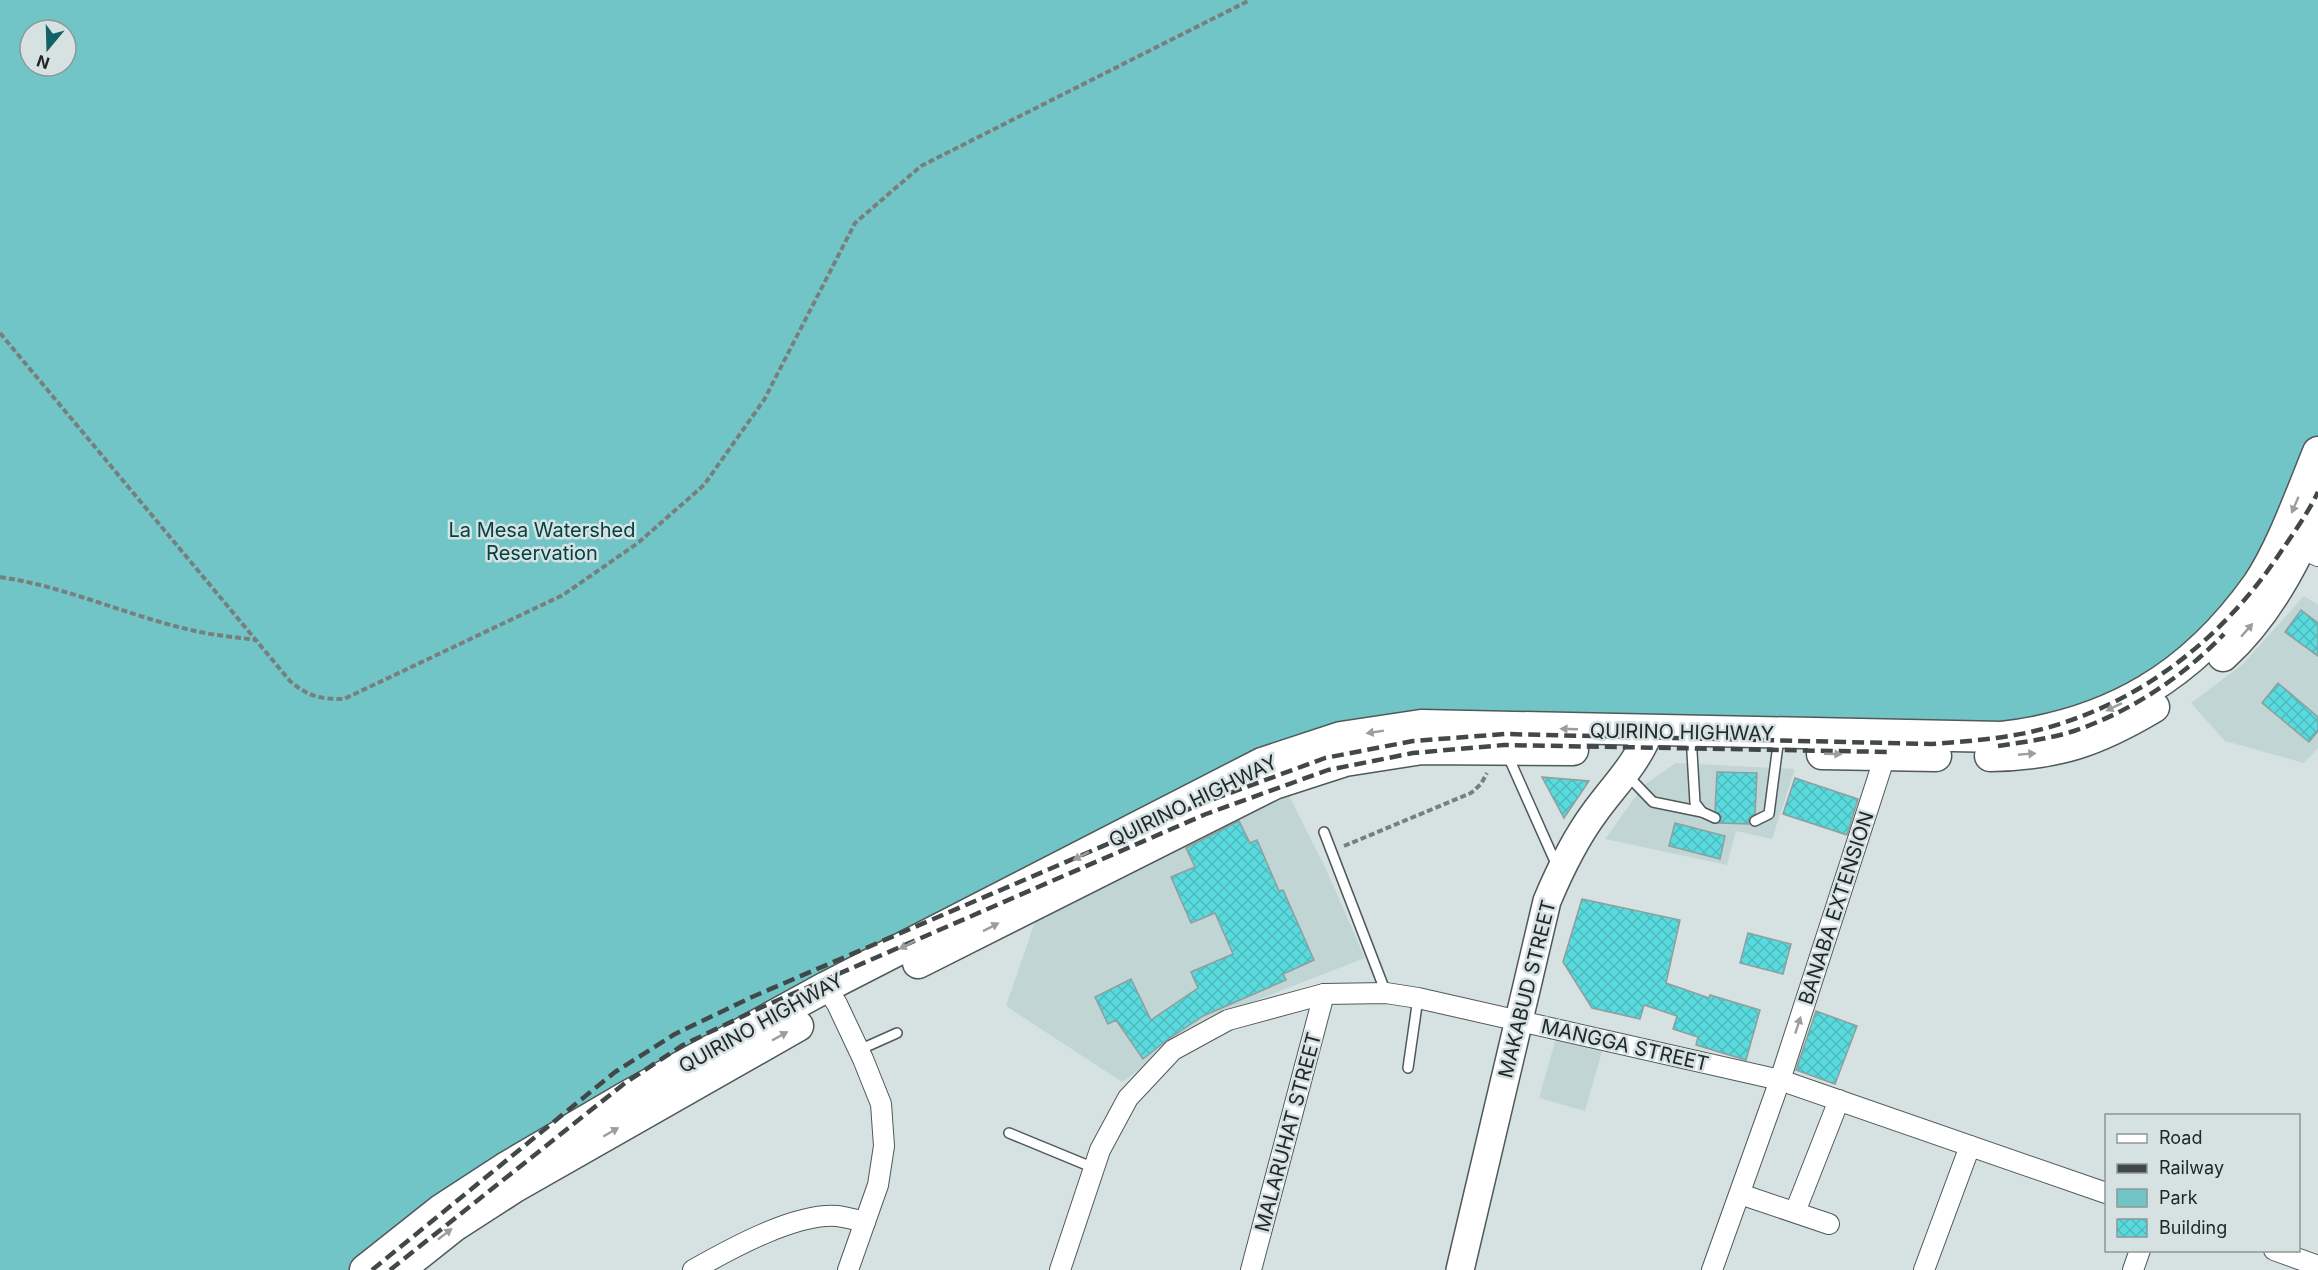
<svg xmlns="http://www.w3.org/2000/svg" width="2318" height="1270" font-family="Inter,sans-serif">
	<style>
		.built { fill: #c1d5d5 }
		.park { fill: #72c5c7; fill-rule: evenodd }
		.building { fill: url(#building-cross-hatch); stroke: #929d9d; stroke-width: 1.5 }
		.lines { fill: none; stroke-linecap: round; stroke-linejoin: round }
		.lane-casing { stroke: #505959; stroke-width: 12 }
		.street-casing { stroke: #505959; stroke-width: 22 }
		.secondary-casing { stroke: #505959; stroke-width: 30 }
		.primary-casing { stroke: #505959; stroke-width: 33 }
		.path { stroke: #777f7f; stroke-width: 4; stroke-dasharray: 6 3; stroke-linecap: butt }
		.lane { stroke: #fff; stroke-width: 9 }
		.street { stroke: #fff; stroke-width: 20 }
		.secondary { stroke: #fff; stroke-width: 27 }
		.primary { stroke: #fff; stroke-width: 30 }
		.rail { stroke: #424848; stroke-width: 4.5; stroke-dasharray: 12 6; stroke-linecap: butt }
		.oneway { fill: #9c9e9e }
		.labels { text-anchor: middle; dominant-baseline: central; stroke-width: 5; stroke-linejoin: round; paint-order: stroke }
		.park-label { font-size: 20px; fill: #034143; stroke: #d6e2e2 }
		.street-label { font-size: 20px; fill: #222727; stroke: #d6e2e2 }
	</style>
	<defs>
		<pattern id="building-cross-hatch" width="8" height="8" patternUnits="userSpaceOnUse" patternTransform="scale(1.5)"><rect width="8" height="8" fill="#59dadd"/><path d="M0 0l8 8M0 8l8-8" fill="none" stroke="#4dbbbe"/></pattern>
	</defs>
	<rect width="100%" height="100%" fill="#d6e2e2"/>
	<!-- built -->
	<g class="built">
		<polygon points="2304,596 2318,605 2318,748 2304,763 2225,741 2191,703 2243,664"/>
		<polygon points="1676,763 1795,769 1772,839 1736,831 1727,865 1605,839 1644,785"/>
		<polygon points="1286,790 1326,869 1365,958 1214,1017 1122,1082 1006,1006 1038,913"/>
		<polygon points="1557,1035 1603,1048 1585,1111 1539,1098"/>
	</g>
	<!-- park -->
	<path class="park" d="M 0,0 L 2318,0 L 2318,473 L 2265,588 L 2081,732 L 1421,739 L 1269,775 L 647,1097 L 381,1270 L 0,1270 ZM 30,30 L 66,30 L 66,66 L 30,66 Z"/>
	<!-- building -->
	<g class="building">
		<polygon points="2301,610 2318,623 2318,656 2285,632"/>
		<polygon points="2278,683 2318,717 2318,731 2309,742 2262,703"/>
		<polygon points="1717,772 1757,773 1755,814 1749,818 1749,824 1719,823 1722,817 1715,811"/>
		<polygon points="1542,777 1589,781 1564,818"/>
		<polygon points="1795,778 1858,799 1847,835 1783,814"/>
		<polygon points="1239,821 1250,843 1257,840 1279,891 1283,890 1314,960 1283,974 1286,980 1203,1016 1167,1040 1143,1059 1116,1020 1108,1024 1095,997 1131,979 1151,1020 1198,988 1191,972 1233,954 1215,913 1191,923 1171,877 1195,867 1186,848"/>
		<polygon points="1675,823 1725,836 1720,859 1669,846"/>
		<polygon points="1582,899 1680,920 1666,983 1709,998 1710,995 1760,1010 1746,1060 1696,1045 1698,1037 1673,1029 1677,1016 1644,1005 1640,1019 1592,1008 1563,962"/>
		<polygon points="1748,933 1791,944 1783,974 1740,963"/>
		<polygon points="1816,1011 1857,1026 1835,1084 1796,1070"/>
	</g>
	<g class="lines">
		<defs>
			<g id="lane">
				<polyline points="1691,735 1695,803 1702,812 1715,818"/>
				<polyline points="1508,756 1557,866"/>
				<polyline points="1627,775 1653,802 1702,812"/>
				<polyline points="1755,821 1769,814 1779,737"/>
				<polyline points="1324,832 1386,993"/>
				<polyline points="859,1050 897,1033"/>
				<polyline points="1408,1068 1418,998"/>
				<polyline points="1009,1133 1094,1168"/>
			</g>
			<g id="street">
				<polyline points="2289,543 2318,556"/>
				<polyline points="826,987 837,1004 863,1059 881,1104 884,1146 878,1185 848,1270"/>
				<polyline points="1740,1194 1829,1224"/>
				<polyline points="1795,1212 1839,1100"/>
				<polyline points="2274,1250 2318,1266"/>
				<path d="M 693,1270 C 730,1249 795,1213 837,1216 C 846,1217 856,1220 865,1222"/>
				<polyline points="1060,1270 1100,1150 1128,1098 1173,1050 1228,1020 1324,994 1386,993 1418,998 1780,1080 2106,1193"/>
				<polyline points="1251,1270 1324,994"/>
				<polyline points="1712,1270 1780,1080 1885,756 1884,746"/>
				<polyline points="1924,1270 1970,1146"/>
				<polyline points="2133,1270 2140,1250"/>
			</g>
			<path id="secondary" d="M 1460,1270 L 1547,901 C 1560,870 1575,839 1595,812 C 1614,786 1638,762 1649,732"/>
			<g id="primary">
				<path d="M 2223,656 C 2267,616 2295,562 2318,508"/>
				<polyline points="1822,754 1936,756"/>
				<path d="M 1990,756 C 2057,755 2097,741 2154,707"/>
				<polyline points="918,963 1274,784 1345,761 1422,749 1573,750"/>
				<path d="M 365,1270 L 442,1209 L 505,1168 L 626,1097 L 826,987 L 1262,763 L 1341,737 L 1421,725 L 2002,737 C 2112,724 2192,676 2257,585 C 2281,550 2302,491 2318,452"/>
				<polyline points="399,1270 453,1227 515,1187 798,1026"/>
			</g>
		</defs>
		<!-- lane casing -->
		<use href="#lane" class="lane-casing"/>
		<!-- street casing -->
		<use href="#street" class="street-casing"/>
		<!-- secondary casing -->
		<use href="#secondary" class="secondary-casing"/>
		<!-- primary casing -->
		<use href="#primary" class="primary-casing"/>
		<!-- path -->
		<g class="path">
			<path d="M 0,333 L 290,681 C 309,697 320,699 344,699 L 563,595 L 638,543 L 704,485 L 764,400 L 855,223 L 921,166 L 1250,0"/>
			<path d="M 0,577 C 69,587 132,618 200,632 C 218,636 237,637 255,640"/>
			<polyline points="1344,846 1471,793 1481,784 1487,773"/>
		</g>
		<!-- lane -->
		<use href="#lane" class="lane"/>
		<!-- street -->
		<use href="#street" class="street"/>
		<!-- secondary -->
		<use href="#secondary" class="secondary"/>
		<!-- primary -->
		<use href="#primary" class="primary"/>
		<!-- rail -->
		<g class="rail">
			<path d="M 1998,746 C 2023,742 2049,739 2074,731 C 2130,712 2183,677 2224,634"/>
			<path d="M 372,1270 L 615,1072 L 675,1034 L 752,997 L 1203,803 L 1325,758 L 1413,741 L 1505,734 L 1931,744 C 1963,742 1995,739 2026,733 C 2132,710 2221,642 2280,553 C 2293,534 2308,513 2318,492"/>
			<polyline points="390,1270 625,1083 683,1045 760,1008 1206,814 1328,770 1413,753 1504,745 1890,752"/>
		</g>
	</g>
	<!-- one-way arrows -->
	<defs><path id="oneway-solid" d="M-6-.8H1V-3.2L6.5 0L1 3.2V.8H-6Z" transform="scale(1.5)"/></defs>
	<g class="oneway">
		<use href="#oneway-solid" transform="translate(2295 505) rotate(113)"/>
		<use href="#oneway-solid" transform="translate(2247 630) rotate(-49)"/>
		<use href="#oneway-solid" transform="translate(2114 707) rotate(154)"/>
		<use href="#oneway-solid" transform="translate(1569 729) rotate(-178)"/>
		<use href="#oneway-solid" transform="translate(1375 732) rotate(171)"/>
		<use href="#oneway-solid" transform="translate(1833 754) rotate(2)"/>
		<use href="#oneway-solid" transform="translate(2027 754) rotate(-5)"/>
		<use href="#oneway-solid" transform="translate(1081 856) rotate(153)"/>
		<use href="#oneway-solid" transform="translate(991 927) rotate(-27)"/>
		<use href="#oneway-solid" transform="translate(907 945) rotate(153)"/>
		<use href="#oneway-solid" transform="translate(1798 1025) rotate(-72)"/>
		<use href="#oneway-solid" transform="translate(780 1036) rotate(-29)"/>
		<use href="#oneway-solid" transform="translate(611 1132) rotate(-30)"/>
		<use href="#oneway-solid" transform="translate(445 1234) rotate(-38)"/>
	</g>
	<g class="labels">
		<!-- park labels -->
		<g class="park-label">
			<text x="542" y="530">La Mesa Watershed<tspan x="542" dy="23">Reservation</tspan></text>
		</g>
		<!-- street labels -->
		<g class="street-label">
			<text transform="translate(1682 732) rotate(1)">QUIRINO HIGHWAY</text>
			<text transform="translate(1193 801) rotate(-26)">QUIRINO HIGHWAY</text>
			<text transform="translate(1836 908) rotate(-72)">BANABA EXTENSION</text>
			<text transform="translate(1527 989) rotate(-76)">MAKABUD STREET</text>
			<text transform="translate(761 1023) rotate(-29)">QUIRINO HIGHWAY</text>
			<text transform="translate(1625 1045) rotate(13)">MANGGA STREET</text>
			<text transform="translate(1288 1132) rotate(-75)">MALARUHAT STREET</text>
		</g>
	</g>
	<!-- legend -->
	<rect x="2105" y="1114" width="195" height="138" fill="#d6e2e2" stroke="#8e9797" stroke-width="1.5"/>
	<rect x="2117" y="1134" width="30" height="9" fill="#ffffff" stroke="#8e9797" stroke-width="1.5"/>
	<text x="2159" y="1144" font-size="18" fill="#222727">Road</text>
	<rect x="2117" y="1164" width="30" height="9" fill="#424848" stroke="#8e9797" stroke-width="1.5"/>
	<text x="2159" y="1174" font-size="18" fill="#222727">Railway</text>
	<rect x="2117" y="1189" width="30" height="18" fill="#72c5c7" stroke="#8e9797" stroke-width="1.5"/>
	<text x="2159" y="1204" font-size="18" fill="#222727">Park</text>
	<rect x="2117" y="1219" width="30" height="18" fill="url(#building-cross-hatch)" stroke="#8e9797" stroke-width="1.5"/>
	<text x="2159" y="1234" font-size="18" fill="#222727">Building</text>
	<!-- north arrow -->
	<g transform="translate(48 48) rotate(199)"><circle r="28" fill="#d6e2e2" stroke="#8e9797" stroke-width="1.5"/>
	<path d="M0-4.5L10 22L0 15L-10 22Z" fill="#116264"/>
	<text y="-9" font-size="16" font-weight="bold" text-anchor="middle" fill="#222727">N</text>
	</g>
</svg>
